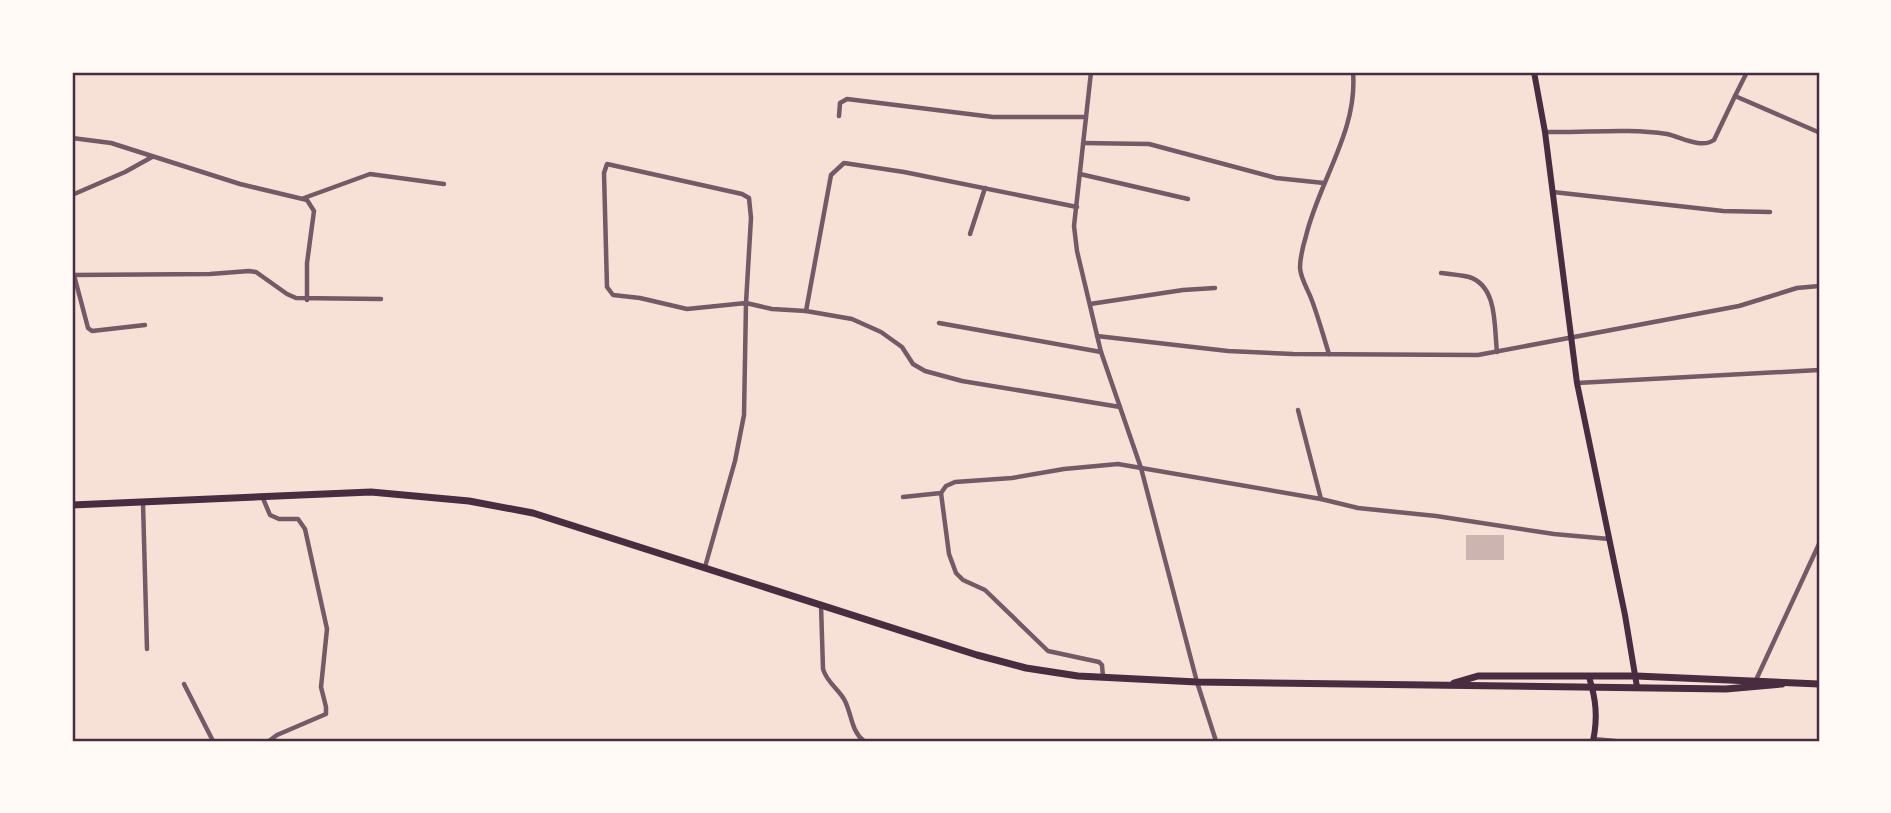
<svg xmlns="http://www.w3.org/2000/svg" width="1891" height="813" font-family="Quicksand,sans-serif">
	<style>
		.building { fill: #ccb4b1 }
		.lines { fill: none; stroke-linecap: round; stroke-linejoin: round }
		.minor { stroke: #755966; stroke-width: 4.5 }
		.secondary { stroke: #4a2c40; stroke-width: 6 }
		.trunk { stroke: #4a2c40; stroke-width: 7 }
		.neatline { fill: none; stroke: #4a2c40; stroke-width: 2.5 }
	</style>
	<rect width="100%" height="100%" fill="#f7e1d7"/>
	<!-- building -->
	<rect class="building" x="1466" y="535" width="38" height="25"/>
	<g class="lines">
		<!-- minor -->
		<g class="minor">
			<polyline points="1091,72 1074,226 1077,251 1101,352 1141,468 1197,682 1216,741"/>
			<polyline points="1735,96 1747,72"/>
			<polyline points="839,116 840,103 847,99 993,117 1086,117"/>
			<path d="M 1545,132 C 1586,133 1627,128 1667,134 C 1681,137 1701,149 1714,140 L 1735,96 L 1818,132"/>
			<polyline points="72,138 111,143 240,184 307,200 314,211 307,263 307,300"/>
			<polyline points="1083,143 1149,144 1276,178 1324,183"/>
			<polyline points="1080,174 1188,199"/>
			<polyline points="1553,192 1723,211 1770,212"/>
			<polyline points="72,195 125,172 152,157"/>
			<polyline points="304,198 370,174 444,184"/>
			<polyline points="970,234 985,188"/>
			<path d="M 1441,273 C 1450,274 1460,275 1469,277 C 1498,286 1494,327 1497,352"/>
			<polyline points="72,275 210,274 249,271 256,272 287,294 296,298 381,299"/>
			<polyline points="74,275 88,328 92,331 145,325"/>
			<polyline points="1090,304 1183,290 1215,288"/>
			<polyline points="806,311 831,175 844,163 904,172 1077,207"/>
			<polyline points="939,323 1101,352"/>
			<polyline points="1097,336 1228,351 1293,354 1478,355 1739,306 1797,288 1819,286"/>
			<path d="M 1329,354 C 1323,335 1318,316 1311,298 C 1307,288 1301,279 1300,268 C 1300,257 1303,246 1306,236 C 1319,181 1358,131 1353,72"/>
			<polyline points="1577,383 1819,370"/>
			<polyline points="1298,410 1321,499"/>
			<polyline points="941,493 949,554 956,573 963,580 985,590 1048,651 1099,662 1102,665 1103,677"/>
			<polyline points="262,496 270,515 279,519 298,519 305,529 327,629 321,687 326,707 326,714 277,735 269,741"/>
			<polyline points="903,497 941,493 946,486 955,482 1012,478 1064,469 1118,464 1321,499 1358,508 1436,516 1554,534 1609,539"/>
			<polyline points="143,503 147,649"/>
			<polyline points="705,567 735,461 744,415 746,303 751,218 749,198 742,194 607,164 604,173 607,287 613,295 640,298 687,309 746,303 772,309 806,311 852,319 881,332 902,347 913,364 925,371 962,381 1120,407"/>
			<path d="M 821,605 L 823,669 C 827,683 839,689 845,701 C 852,715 851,731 864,741"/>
			<polyline points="1756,680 1819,544"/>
			<polyline points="184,684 213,741"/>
			<polyline points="1594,739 1615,741"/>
		</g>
		<!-- secondary -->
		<g class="secondary">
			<polyline points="1534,72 1545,132 1577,383 1625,615 1637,687"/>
			<path d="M 1589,677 C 1596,699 1598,718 1593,741"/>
		</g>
		<!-- trunk -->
		<g class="trunk">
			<polyline points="72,505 371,492 469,501 533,513 977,655 1026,668 1078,676 1197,682 1726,689 1782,684"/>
			<polyline points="1454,683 1478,676 1636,676 1819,684"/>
		</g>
	</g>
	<!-- border -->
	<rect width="1891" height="813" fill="none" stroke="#fffaf5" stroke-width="147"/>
	<rect x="74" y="74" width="1744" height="666" class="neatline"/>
</svg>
